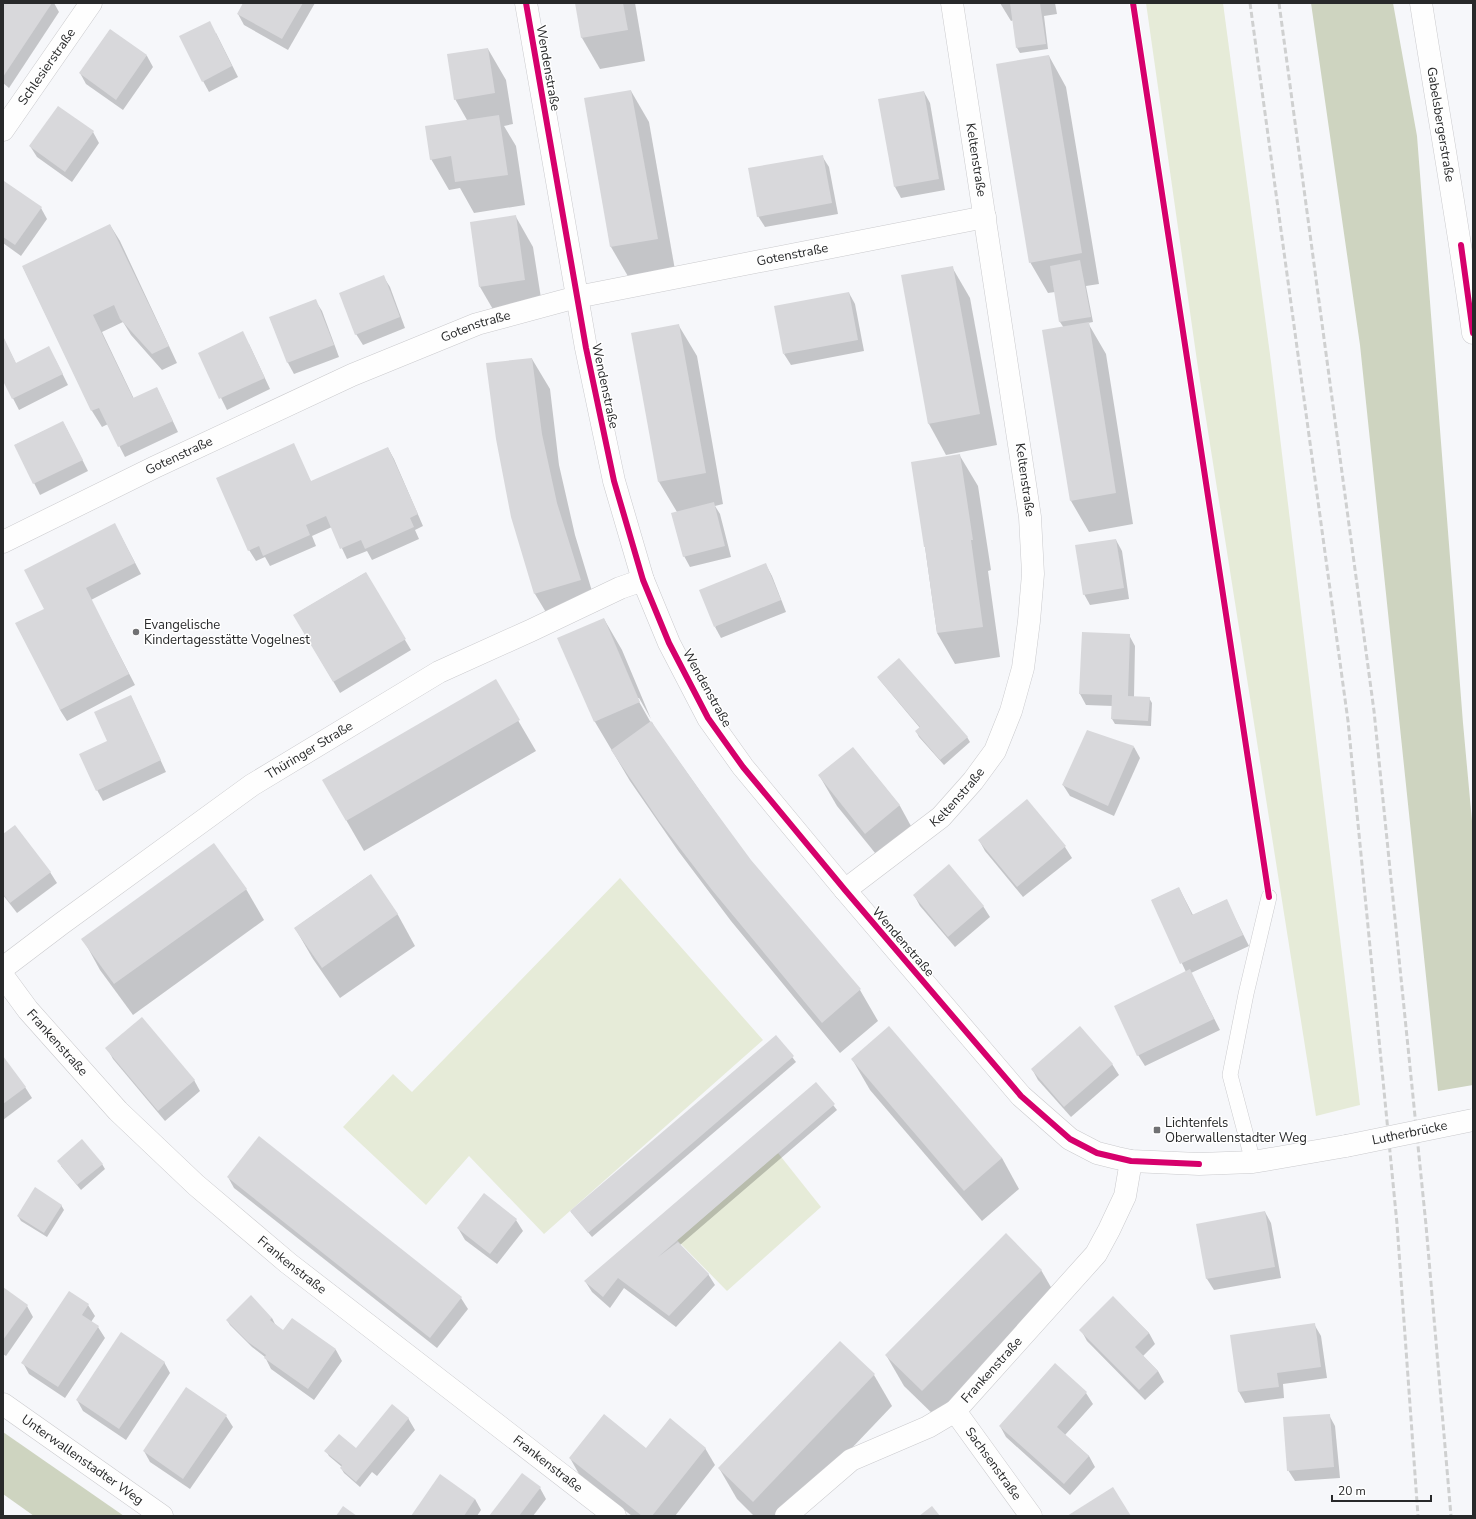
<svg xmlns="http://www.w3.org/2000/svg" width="1476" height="1519" font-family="'Nunito Sans',sans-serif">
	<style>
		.green { fill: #e6ebd8 }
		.forest { fill: #ced4c0 }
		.shadow { fill: #0003 }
		.building { fill: #d8d8db }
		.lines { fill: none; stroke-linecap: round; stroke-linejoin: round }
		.service-casing { stroke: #cacacd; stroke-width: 16 }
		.minor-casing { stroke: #cacacd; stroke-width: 23 }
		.service { stroke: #fefefe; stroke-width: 15 }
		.minor { stroke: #fefefe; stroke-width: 22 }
		.rail { stroke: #cfd0d0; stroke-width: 3; stroke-dasharray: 6 3; stroke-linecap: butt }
		.minor-bridge-casing { stroke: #cacacd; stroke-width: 23; stroke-linecap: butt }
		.minor-bridge { stroke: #fefefe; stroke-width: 22 }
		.cycleway-casing { stroke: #fff; stroke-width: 8 }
		.cycleway { stroke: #d6006c; stroke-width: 6 }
		.poi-dot { fill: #707173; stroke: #fff; stroke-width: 1.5 }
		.labels { text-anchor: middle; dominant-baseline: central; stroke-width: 3; stroke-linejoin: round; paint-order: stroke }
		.street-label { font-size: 13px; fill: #28292a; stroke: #fff }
		.poi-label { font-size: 13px; fill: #28292a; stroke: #fff; text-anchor: start }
	</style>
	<rect width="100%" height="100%" fill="#f6f7fa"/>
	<!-- green -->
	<g class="green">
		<polygon points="1146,3 1223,3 1271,362 1360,1105 1316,1116 1198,368"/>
		<polygon points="620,878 763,1040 544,1234 469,1156 426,1205 343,1127 393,1074 412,1092"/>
		<polygon points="778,1153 821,1207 727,1291 677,1240"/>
	</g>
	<!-- forest -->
	<g class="forest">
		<polygon points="1311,3 1393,3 1417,136 1463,723 1473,832 1473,1085 1438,1091 1360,345"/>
		<polygon points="3,1432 124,1516 34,1516 3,1494"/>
	</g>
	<!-- shadow -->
	<g class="shadow">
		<polygon points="3,3 54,3 59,12 9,88 3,83"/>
		<polygon points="244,3 315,3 288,50 244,25 238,14"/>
		<polygon points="576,3 635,3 645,61 600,69 582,38"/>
		<polygon points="1000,3 1055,3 1057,14 1044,16 1048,49 1020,53 1017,48 1014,20 1011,21"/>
		<polygon points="110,30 147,56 153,67 123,110 86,84 80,73"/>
		<polygon points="216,33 238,77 209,92 203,81"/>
		<polygon points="488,49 506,80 513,124 504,126 516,146 525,205 474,213 460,188 449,190 431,159 467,120 455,99"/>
		<polygon points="1049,56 1066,87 1099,284 1086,286 1093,322 1088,323 1106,354 1133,524 1089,532 1071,501 1064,328 1060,322 1055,292 1048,293 1030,262"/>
		<polygon points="631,91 649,122 675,270 629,278 611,247 585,99"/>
		<polygon points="924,92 930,103 945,190 901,198 895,187"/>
		<polygon points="93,132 99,143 72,182 37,157 30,146"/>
		<polygon points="822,156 829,167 838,214 765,227 758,216"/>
		<polygon points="4,182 41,208 47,219 21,256 3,243 3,184"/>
		<polygon points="516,217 533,247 543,311 498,318 480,287"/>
		<polygon points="110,225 120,241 177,363 162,370 131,335 123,322 102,332 134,399 157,388 178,432 125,457 108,424 102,427 92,411 23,267"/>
		<polygon points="952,267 970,298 997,445 946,455 929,424"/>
		<polygon points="383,276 390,287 405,328 363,345 356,334"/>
		<polygon points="849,293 855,304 864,351 791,365 784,354"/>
		<polygon points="315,300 322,311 339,357 294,374 288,363 270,318"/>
		<polygon points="679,326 697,356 723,504 715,506 720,514 731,557 690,567 684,556 677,512 659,482"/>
		<polygon points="3,337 16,364 55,359 68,385 19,410 3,379"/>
		<polygon points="249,344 270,389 227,410 199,353"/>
		<polygon points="532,359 550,389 559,465 575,535 598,611 553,624 535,594"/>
		<polygon points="63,422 88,471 40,495 15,445"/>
		<polygon points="293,445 311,482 388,448 394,459 423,526 415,530 419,539 372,560 367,551 347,559 332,527 312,536 316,546 270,566 265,557 256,561 249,550"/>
		<polygon points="960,456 978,486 991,570 988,571 1000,657 955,664 937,633 925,547"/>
		<polygon points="121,536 141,574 91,600 135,685 67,721 60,710 45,609"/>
		<polygon points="1116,540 1122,551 1129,599 1090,605 1084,594"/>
		<polygon points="766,565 772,576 786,612 721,638 715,627"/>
		<polygon points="365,573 411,650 340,693 294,615"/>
		<polygon points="604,619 622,650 651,719 639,698 637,698 651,723 652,722 655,728 750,861 860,990 878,1021 840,1053 731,921 679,852 630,781 595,722 559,639"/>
		<polygon points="1129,635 1135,646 1134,697 1149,698 1152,703 1151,726 1115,724 1112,719 1113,706 1086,705 1080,694"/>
		<polygon points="878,678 967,737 970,742 944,765 919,737 916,731 920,728"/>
		<polygon points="495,681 536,751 364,851 323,780"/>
		<polygon points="131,696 166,772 103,801 97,790 108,741"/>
		<polygon points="1134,747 1140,758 1114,816 1070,796 1063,785"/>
		<polygon points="853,748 900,806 917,837 884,864 837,806 819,775"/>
		<polygon points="3,835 50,872 57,883 17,913 3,895"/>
		<polygon points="979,840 1065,847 1072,858 1023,897 985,851"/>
		<polygon points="370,875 398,915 415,946 340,998 313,959 295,928"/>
		<polygon points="1179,888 1193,915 1226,900 1249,946 1191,973 1220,1030 1145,1066 1138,1055 1186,972 1152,900"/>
		<polygon points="246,889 264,920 133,1015 100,970 83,939"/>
		<polygon points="914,895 983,906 990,917 955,947 920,906"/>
		<polygon points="776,1036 796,1062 592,1237 571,1212"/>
		<polygon points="107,1048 194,1080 200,1091 165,1121 113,1059"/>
		<polygon points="3,1058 25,1087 32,1098 3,1120"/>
		<polygon points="852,1059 1002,1158 1019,1189 982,1221 870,1090"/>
		<polygon points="1112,1064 1119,1075 1071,1117 1038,1080 1032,1069"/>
		<polygon points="816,1083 837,1110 680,1245 708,1274 715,1285 676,1327 624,1288 610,1308 592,1292 585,1281"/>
		<polygon points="259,1138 461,1298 468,1309 437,1348 234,1188 228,1177"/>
		<polygon points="102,1164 105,1169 81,1190 61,1166"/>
		<polygon points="61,1205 64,1210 47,1237 21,1221 18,1216"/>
		<polygon points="1265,1212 1271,1223 1281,1278 1214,1290 1207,1279 1197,1225"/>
		<polygon points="516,1220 523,1231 497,1264 465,1240 458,1228"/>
		<polygon points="1041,1270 1059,1301 940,1421 904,1386 886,1355"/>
		<polygon points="3,1289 27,1306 33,1317 6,1356 3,1354"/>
		<polygon points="1113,1298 1149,1333 1155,1344 1143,1356 1158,1371 1164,1382 1145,1400 1087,1341 1081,1330"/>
		<polygon points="88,1305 95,1316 91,1322 98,1327 105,1338 65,1398 29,1374 23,1363"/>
		<polygon points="272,1318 275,1324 283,1332 292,1319 336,1350 342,1361 314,1400 271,1369 265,1357 252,1347 230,1325 227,1320"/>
		<polygon points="1314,1324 1321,1336 1327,1378 1283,1384 1284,1398 1245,1403 1239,1392 1231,1336"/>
		<polygon points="840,1342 874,1375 892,1406 787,1516 754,1516 737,1499 719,1468"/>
		<polygon points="164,1362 170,1373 126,1440 83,1411 77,1400"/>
		<polygon points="1055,1365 1086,1393 1093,1404 1065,1435 1089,1456 1095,1467 1070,1495 1006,1437 1000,1426"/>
		<polygon points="1329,1415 1335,1426 1340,1478 1295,1481 1288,1470"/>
		<polygon points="226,1416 233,1427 190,1489 150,1462 144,1451"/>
		<polygon points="408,1418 415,1430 377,1476 372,1472 360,1487 344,1473 341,1468 342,1467 329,1456 326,1451 356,1449"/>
		<polygon points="705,1448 715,1465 675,1516 632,1516 579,1474 570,1458 646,1449"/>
		<polygon points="540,1488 546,1499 533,1516 490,1516"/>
		<polygon points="475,1499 481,1510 477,1516 412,1516"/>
	</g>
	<!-- building -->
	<g class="building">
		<polygon points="3,3 52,3 3,77"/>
		<polygon points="243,3 303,3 282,39 237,14"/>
		<polygon points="575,3 623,3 628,30 581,38"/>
		<polygon points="1010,3 1040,3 1046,44 1016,48"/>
		<polygon points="210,21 232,66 202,82 179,36"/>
		<polygon points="110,29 147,55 116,100 79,73"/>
		<polygon points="488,48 495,93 454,100 447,54"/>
		<polygon points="1049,55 1082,253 1029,263 996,64"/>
		<polygon points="631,90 658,239 610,247 584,98"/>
		<polygon points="924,91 939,179 894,187 878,99"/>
		<polygon points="58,106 94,131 65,172 29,146"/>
		<polygon points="499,115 508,175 455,182 451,156 430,160 425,126"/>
		<polygon points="823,155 832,203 757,217 748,168"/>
		<polygon points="4,181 42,207 15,245 3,237"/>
		<polygon points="516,215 525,280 479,287 470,222"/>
		<polygon points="110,224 169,346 152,354 120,319 114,305 93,315 133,398 157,387 173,421 118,447 99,408 91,411 22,266"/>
		<polygon points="1080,260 1091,317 1059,322 1050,266"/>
		<polygon points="953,266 980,414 928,424 901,275"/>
		<polygon points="384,275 400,317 355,335 339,293"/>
		<polygon points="849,292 858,340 783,354 774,306"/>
		<polygon points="316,299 334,345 287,363 269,317"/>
		<polygon points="1089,322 1116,493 1070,501 1042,330"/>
		<polygon points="679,324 706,473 658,482 631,333"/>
		<polygon points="243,331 265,378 219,399 198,353"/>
		<polygon points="3,336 16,363 49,346 63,374 12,399 3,381"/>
		<polygon points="532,358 542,434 557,503 581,580 534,594 511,517 496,439 486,363"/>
		<polygon points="63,421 83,460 33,484 14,445"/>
		<polygon points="294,443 311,481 388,447 418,514 410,518 414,527 365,549 361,540 340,549 326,516 306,525 310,535 263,556 259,546 248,551 216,478"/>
		<polygon points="960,454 973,540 971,540 983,627 937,633 925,547 924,547 911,462"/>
		<polygon points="714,502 725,546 683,557 671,513"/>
		<polygon points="115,523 135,563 86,588 129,674 60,710 15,623 44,609 24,570"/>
		<polygon points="1116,539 1124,588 1083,595 1075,545"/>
		<polygon points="766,563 781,600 714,627 699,590"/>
		<polygon points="366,572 406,639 333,682 293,615"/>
		<polygon points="604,618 640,702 594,722 557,638"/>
		<polygon points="1082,632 1130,634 1128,696 1150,697 1148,721 1111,719 1112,695 1079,694"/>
		<polygon points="899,658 968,737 940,760 915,731 920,727 877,677"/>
		<polygon points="496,679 520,720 346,821 322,780"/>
		<polygon points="131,695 161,760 96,791 79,754 107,741 94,712"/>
		<polygon points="651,721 701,792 751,860 861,989 822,1023 712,890 659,821 611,750"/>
		<polygon points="1087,730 1134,746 1108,806 1062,785"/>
		<polygon points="853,747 900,805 865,834 818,775"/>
		<polygon points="1027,799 1066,846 1017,887 978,840"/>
		<polygon points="15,825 51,872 10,903 3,894 3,834"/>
		<polygon points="214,843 247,889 114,984 81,939"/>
		<polygon points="949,864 984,906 948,937 913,895"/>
		<polygon points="371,874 398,914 322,968 294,928"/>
		<polygon points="1179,887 1192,915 1227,899 1243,935 1180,964 1151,900"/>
		<polygon points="1190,969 1214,1019 1137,1056 1114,1006"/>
		<polygon points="142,1017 195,1080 158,1111 105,1048"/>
		<polygon points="889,1026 1002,1158 964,1191 851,1059"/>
		<polygon points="1080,1026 1113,1064 1064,1107 1031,1069"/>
		<polygon points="776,1035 794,1056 588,1233 570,1211"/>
		<polygon points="3,1056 26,1087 3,1104"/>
		<polygon points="816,1082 835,1104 658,1257 678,1242 709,1274 669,1316 618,1278 603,1297 584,1281"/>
		<polygon points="259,1136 462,1297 430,1338 227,1177"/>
		<polygon points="82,1139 103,1164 77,1185 57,1161"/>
		<polygon points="35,1187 62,1205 44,1233 17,1216"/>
		<polygon points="484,1193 517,1219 490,1254 457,1228"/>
		<polygon points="1265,1211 1275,1267 1206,1279 1196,1224"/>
		<polygon points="1006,1233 1042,1270 922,1391 885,1355"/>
		<polygon points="3,1287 28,1305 3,1340"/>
		<polygon points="69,1291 89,1304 82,1315 99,1326 58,1387 21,1363"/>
		<polygon points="251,1295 272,1318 270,1320 283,1330 292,1318 336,1349 308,1389 264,1358 266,1355 248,1342 226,1320"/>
		<polygon points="1113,1296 1149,1333 1135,1347 1158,1371 1139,1390 1079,1330"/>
		<polygon points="1315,1323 1321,1367 1277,1373 1279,1387 1238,1392 1230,1335"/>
		<polygon points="121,1332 165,1362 119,1429 76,1400"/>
		<polygon points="840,1341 875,1374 753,1502 718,1468"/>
		<polygon points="1055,1363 1087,1392 1057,1427 1089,1456 1064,1484 999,1426"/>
		<polygon points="186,1387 227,1415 183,1479 143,1451"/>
		<polygon points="392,1404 409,1418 356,1482 340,1468 342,1465 324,1451 339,1434 356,1448"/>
		<polygon points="604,1414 646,1448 670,1418 706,1448 652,1516 642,1516 569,1458"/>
		<polygon points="1330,1414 1334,1467 1287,1471 1283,1417"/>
		<polygon points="522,1473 541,1487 519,1516 489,1516"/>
		<polygon points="440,1474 475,1499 464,1516 411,1516"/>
		<polygon points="1113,1487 1131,1516 1067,1516"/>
		<polygon points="343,1506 357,1516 336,1516"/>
		<polygon points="932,1506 940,1516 919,1516"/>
	</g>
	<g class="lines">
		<defs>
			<polyline id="service" points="1253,1162 1230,1075 1246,994 1269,897"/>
			<g id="minor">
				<polyline points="526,3 586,348 614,481 643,580 669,643 708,718 743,767 845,890 1021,1096 1070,1139 1097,1153 1117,1158 1131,1161 1199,1164 1253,1162 1346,1146"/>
				<path id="s1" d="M 1421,3 C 1438,113 1458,223 1473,333"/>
				<path id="s2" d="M 3,130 L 91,3"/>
				<path id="s3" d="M 3,542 L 155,467 L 352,375 L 477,324 L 577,297 L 985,217"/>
				<path id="s4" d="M 845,890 L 941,817 L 973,781 L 995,751 L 1011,711 L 1023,668 L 1029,621 L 1033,574 L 1030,517 L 952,3"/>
				<path id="s5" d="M 3,968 L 61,924 L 252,785 L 439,672 L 532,630 L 620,588 L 643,580"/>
				<path id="s6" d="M 3,976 L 28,1010 L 118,1111 L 196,1185 L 288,1263 L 615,1516"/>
				<path id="s7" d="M 3,1404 L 162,1516"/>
				<path id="s8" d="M 955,1411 L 1031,1516"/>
				<path id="s9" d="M 786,1516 L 851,1460 L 928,1427 L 955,1411 L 1096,1254 L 1109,1230 L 1125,1196 L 1131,1161"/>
			</g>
		</defs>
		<!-- service casing -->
		<use href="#service" class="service-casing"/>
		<!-- minor casing -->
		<use href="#minor" class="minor-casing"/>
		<!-- service -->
		<use href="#service" class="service"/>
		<!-- minor -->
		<use href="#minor" class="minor"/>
		<!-- rail -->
		<g class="rail">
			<polyline points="1250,3 1348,721 1397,1224 1418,1516"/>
			<polyline points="1279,3 1374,711 1426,1225 1451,1516"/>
		</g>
		<defs>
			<g id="minor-bridge">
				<path id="s10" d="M 1346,1146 L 1473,1120"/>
			</g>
		</defs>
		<!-- minor-bridge casing -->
		<use href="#minor-bridge" class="minor-bridge-casing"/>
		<!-- minor-bridge -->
		<use href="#minor-bridge" class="minor-bridge"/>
		<defs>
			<g id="cycleway">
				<polyline points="526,3 586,348 614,481 643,580 669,643 708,718 743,767 845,890 1021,1096 1070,1139 1097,1153 1131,1161 1199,1164"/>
				<path d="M 1133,3 C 1177,301 1225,599 1269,897"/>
				<polyline points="1461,245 1473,333"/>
			</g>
		</defs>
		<!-- cycleway casing -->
		<use href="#cycleway" class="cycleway-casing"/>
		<!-- cycleway -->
		<use href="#cycleway" class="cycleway"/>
	</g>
	<!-- markers -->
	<g class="poi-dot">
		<circle cx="136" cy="632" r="4"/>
		<rect x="1153" y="1126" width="8" height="8" rx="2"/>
	</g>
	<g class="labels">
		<!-- street labels -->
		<g class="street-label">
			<text stroke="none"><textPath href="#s2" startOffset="77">Schlesierstraße</textPath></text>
			<text transform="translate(548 68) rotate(80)">Wendenstraße</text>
			<text stroke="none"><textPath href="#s1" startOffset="123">Gabelsbergerstraße</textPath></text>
			<text transform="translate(976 160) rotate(81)">Keltenstraße</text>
			<text stroke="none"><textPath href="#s3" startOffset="845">Gotenstraße</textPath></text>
			<text stroke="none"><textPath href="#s3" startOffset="520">Gotenstraße</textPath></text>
			<text transform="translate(605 386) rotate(78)">Wendenstraße</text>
			<text stroke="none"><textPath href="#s3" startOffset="196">Gotenstraße</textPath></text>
			<text transform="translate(1025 480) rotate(82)">Keltenstraße</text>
			<text transform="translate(707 688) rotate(61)">Wendenstraße</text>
			<text stroke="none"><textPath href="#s5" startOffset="376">Thüringer Straße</textPath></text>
			<text stroke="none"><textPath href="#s4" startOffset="146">Keltenstraße</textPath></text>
			<text transform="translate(903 942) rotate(49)">Wendenstraße</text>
			<text stroke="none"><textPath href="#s6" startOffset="86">Frankenstraße</textPath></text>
			<text stroke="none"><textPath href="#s10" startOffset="65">Lutherbrücke</textPath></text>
			<text stroke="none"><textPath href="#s6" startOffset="410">Frankenstraße</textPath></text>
			<text stroke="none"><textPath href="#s9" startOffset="256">Frankenstraße</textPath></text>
			<text stroke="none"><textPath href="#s7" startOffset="97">Unterwallenstadter Weg</textPath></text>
			<text stroke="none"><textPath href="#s8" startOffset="65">Sachsenstraße</textPath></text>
			<text stroke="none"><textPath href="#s6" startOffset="734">Frankenstraße</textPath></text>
		</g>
		<!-- poi labels -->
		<g class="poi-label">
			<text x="144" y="625">Evangelische<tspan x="144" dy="15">Kindertagesstätte Vogelnest</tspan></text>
			<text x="1165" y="1123">Lichtenfels<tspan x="1165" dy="15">Oberwallenstadter Weg</tspan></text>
		</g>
	</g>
	<!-- border -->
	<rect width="1476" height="1519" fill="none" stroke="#28292a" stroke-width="8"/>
	<!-- scale -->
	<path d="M1332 1495v6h99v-6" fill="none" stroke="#28292a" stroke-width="2"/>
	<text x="1338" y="1495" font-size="12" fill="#28292a" stroke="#ffffff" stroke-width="3" paint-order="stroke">20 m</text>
</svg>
